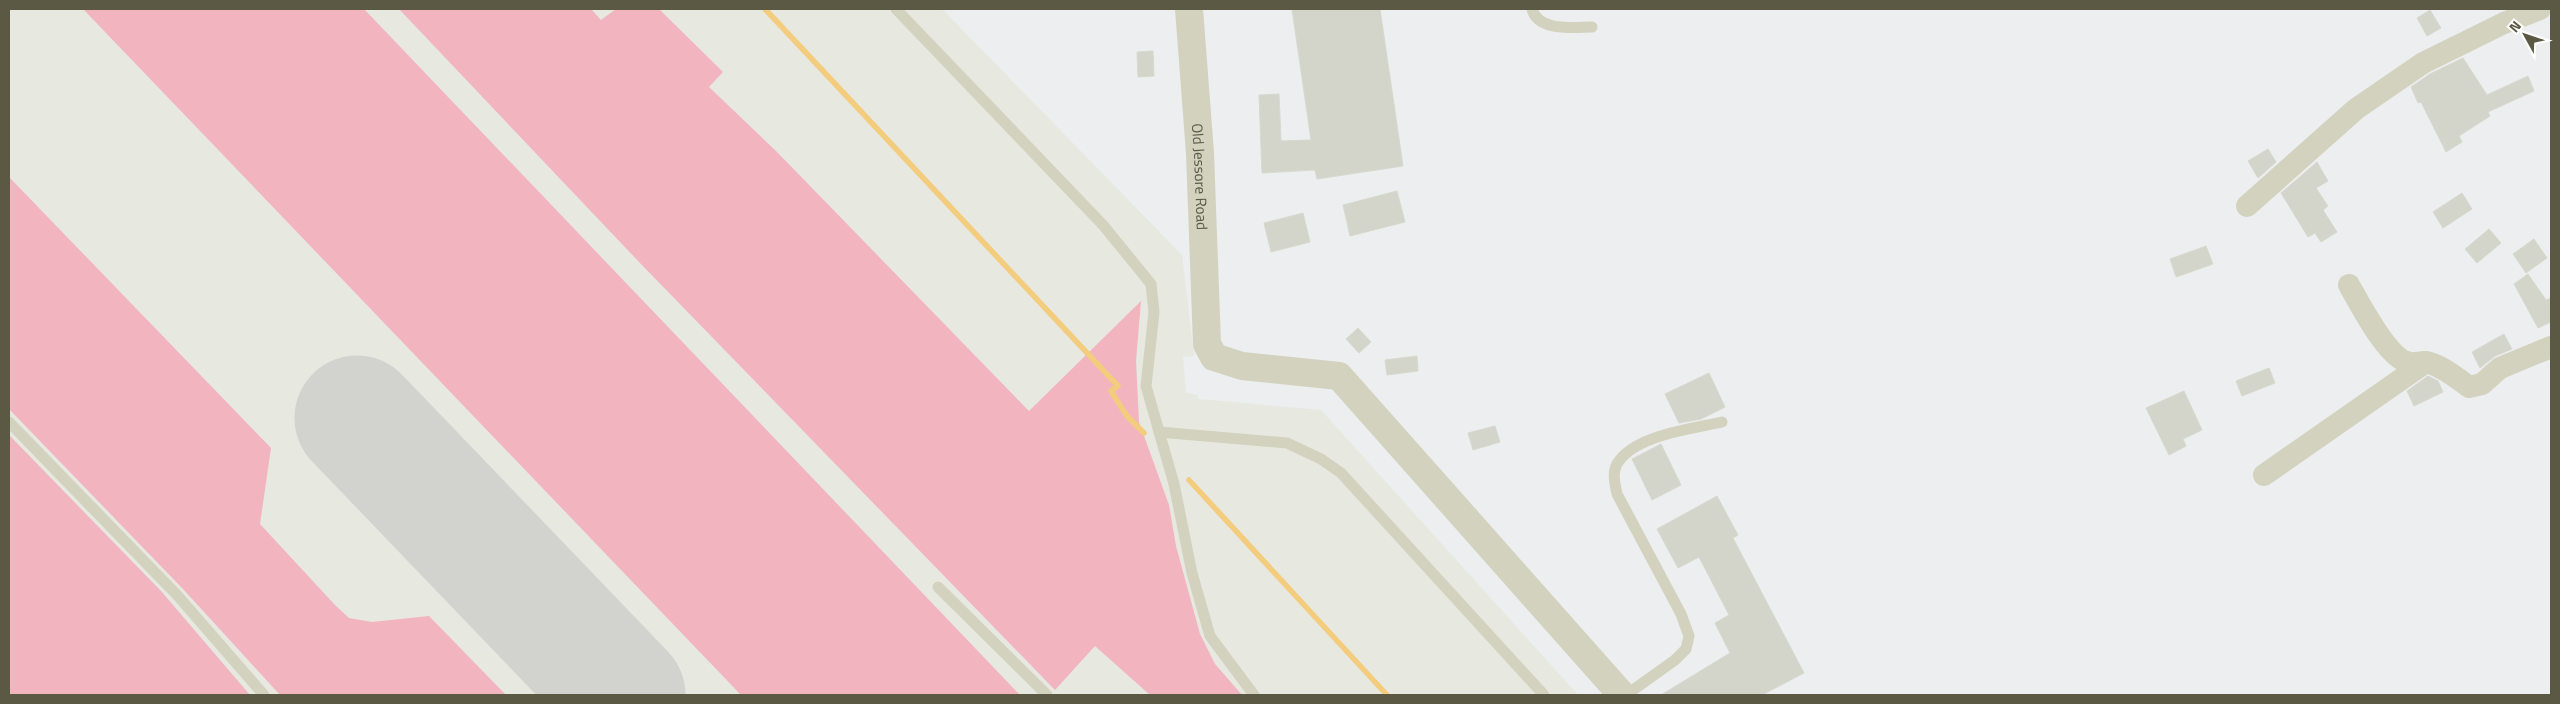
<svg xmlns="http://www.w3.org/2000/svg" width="2560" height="704" font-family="'Titillium Web',sans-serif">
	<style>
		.airport { fill: #e7e8e0 }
		.green { fill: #f2b4be }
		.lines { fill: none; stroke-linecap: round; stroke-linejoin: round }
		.stream { stroke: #f3cc7d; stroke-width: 5.5 }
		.runway { stroke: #d2d2ce; stroke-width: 125 }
		.building { fill: #d3d5ca; stroke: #d7d9cf }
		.service { stroke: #d3d2be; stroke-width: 11 }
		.minor { stroke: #d3d2be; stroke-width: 22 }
		.tertiary { stroke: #d3d2be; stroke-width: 28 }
		.labels { text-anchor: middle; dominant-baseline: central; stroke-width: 4; stroke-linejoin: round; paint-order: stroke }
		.street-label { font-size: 15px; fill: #5b5943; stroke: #fff }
	</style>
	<rect width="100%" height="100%" fill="#eceeef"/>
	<!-- airport -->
	<polygon class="airport" points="9,9 942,9 1182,255 1194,356 1183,357 1186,393 1198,395 1198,399 1321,410 1578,695 9,695"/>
	<!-- green -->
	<g class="green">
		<polygon points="83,9 364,9 1020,695 741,695"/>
		<polygon points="399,9 591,9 601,20 616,9 659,9 723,72 709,87 776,151 1029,411 1141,301 1136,361 1139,422 1169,505 1176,546 1200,634 1215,664 1242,695 1150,695 1095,646 1055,690 640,263"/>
		<polygon points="9,177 271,448 260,524 335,605 349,618 372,622 429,616 506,695 280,695 183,589 9,409"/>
		<polygon points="9,435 161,591 250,695 9,695"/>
	</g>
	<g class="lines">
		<!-- stream -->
		<g class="stream">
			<polyline points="765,9 1118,386 1111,391 1127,416 1144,433"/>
			<polyline points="1189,480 1387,695"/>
		</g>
		<!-- runway -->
		<polyline class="runway" points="357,418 623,695"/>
	</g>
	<!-- building -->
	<g class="building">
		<polygon points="1292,9 1380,9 1403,166 1317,179 1315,170 1262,173 1259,95 1279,94 1281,141 1311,140"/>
		<polygon points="2430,10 2441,28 2427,36 2417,18"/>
		<polygon points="1153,51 1154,76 1138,77 1137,52"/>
		<polygon points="2463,58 2487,95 2528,76 2534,91 2488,112 2490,116 2459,136 2462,142 2446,152 2421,102 2418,103 2411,87 2430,74"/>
		<polygon points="2268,149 2276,162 2258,178 2248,161"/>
		<polygon points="2317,162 2328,181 2316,188 2328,206 2323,210 2337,232 2321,242 2315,233 2308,237 2281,193"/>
		<polygon points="1397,191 1405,222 1350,236 1343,205"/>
		<polygon points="2462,193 2472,209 2443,228 2433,212"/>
		<polygon points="1303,213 1310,242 1271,252 1264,223"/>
		<polygon points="2489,229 2501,243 2477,263 2465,249"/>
		<polygon points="2534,239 2547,258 2526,273 2513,254"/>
		<polygon points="2206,246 2213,264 2176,277 2170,259"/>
		<polygon points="2528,274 2546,300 2551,298 2551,322 2538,328 2514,284"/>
		<polygon points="1358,328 1371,342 1359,353 1346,339"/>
		<polygon points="2504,334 2512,349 2495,356 2480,368 2472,352"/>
		<polygon points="1417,356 1418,371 1387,375 1385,360"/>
		<polygon points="2269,368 2275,383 2242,396 2236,381"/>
		<polygon points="1709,373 1725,407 1701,419 1679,423 1665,394"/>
		<polygon points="2428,376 2438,381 2443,392 2414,406 2407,391"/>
		<polygon points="2184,391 2202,430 2183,439 2186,446 2169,455 2146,408"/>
		<polygon points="1495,426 1500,442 1473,450 1468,433"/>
		<polygon points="1661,444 1681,485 1652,500 1632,459"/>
		<polygon points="1717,496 1738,535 1733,538 1804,673 1762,695 1661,695 1730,653 1715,623 1729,615 1699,557 1678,568 1657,529"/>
	</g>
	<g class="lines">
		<!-- service -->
		<g class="service">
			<polyline points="896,9 1103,225 1151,284 1154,312 1146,386 1174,484 1192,573 1210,636 1254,695"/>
			<path d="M 1532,9 C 1538,32 1574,27 1592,27"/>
			<polyline points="9,422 177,595 264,695"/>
			<polyline points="1159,432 1287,443 1321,459 1341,473 1544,695"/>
			<polyline points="938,587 1047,695"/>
			<path d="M 1626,695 L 1675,660 L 1686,649 L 1689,636 L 1681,614 L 1617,494 C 1615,484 1612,473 1617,464 C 1634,435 1692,429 1722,422"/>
		</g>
		<!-- minor -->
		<g class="minor">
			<polyline points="2247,206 2356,109 2423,63 2504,23 2540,9"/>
			<path d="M 2349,285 C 2360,304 2388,360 2410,363 C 2415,364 2420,362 2425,362 C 2440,364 2457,378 2469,387 L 2482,384 L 2500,368 L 2551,347"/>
			<polyline points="2264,475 2426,362"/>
		</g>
		<!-- tertiary -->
		<path class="tertiary" id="s1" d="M 1189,9 L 1200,153 L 1207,344 L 1214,357 L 1242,366 L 1339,376 L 1622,695"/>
	</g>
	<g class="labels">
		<!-- street labels -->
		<g class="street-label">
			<text stroke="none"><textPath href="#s1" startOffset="168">Old Jessore Road</textPath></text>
		</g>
	</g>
	<!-- border -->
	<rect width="2560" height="704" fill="none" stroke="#5b5943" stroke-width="20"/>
	<!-- north arrow -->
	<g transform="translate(2525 35) rotate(310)" stroke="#ffffff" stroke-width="4" paint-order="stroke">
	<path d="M0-4L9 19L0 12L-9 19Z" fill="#5b5943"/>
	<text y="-8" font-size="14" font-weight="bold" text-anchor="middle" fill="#5b5943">N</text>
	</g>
</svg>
